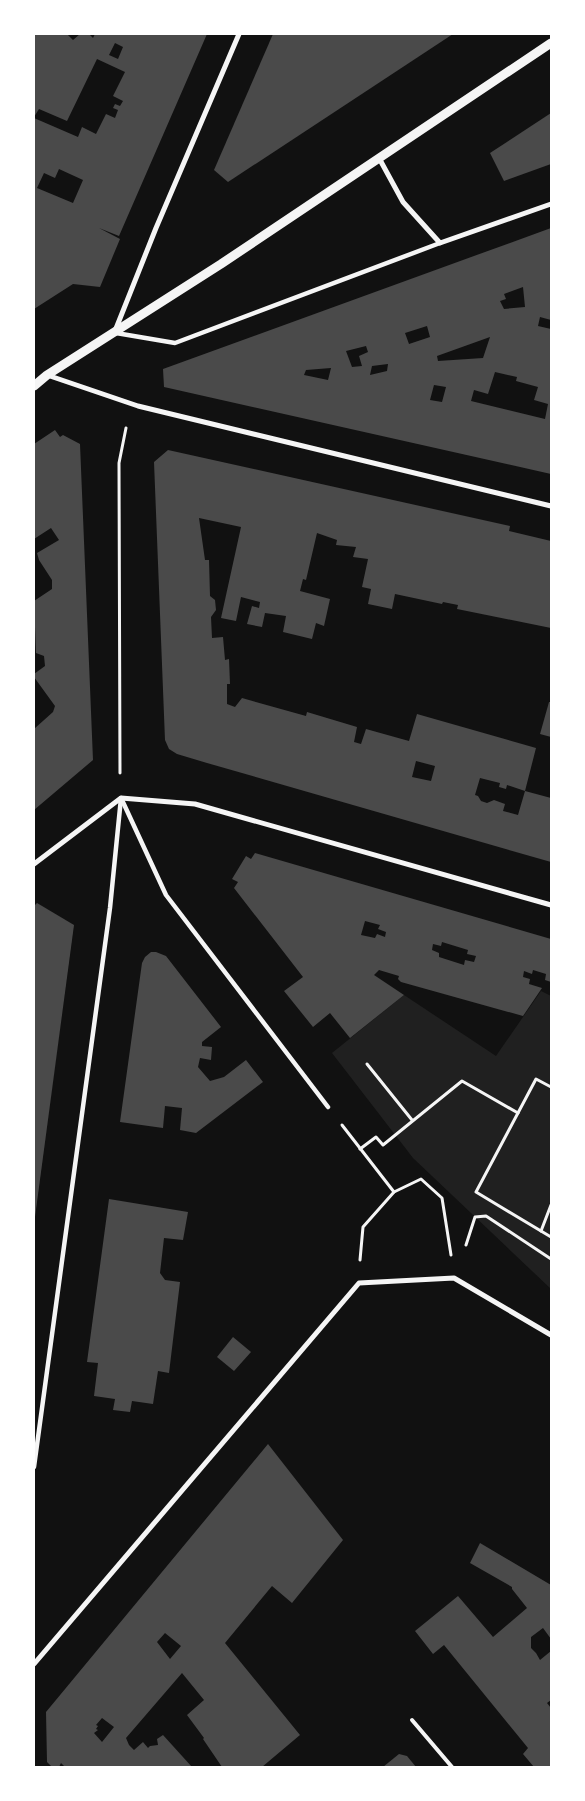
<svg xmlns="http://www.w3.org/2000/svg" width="585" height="1801" font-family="'Source Serif 4',serif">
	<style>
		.green { fill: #202020 }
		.building { fill: #4a4a4a; fill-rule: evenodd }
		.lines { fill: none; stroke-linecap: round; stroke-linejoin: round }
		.path { stroke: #f5f5f5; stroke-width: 3 }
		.service { stroke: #f5f5f5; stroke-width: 4 }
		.pedestrian { stroke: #f5f5f5; stroke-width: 4.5 }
		.minor { stroke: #f5f5f5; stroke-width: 5 }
		.tertiary { stroke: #f5f5f5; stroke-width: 9 }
	</style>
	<rect width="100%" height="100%" fill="#111"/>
	<!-- green -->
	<polygon class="green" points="541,991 551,996 551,1289 413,1158 332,1053 404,995 496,1056"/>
	<!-- building -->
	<g class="building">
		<path d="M 34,34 L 67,34 L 73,40 L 80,34 L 89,34 L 93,38 L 95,34 L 207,34 L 119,236 L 99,228 L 120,239 L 100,287 L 73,284 L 34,309 L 34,118 L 78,137 L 82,127 L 96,134 L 106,114 L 115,118 L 118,110 L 113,108 L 115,104 L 120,106 L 123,101 L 113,96 L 125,72 L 97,59 L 67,121 L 39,109 L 34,117 ZM 115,43 L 123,47 L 118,59 L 109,55 ZM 59,169 L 83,180 L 73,203 L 37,188 L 44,173 L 55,178 Z"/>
		<polygon points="273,34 453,34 228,182 214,170"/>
		<polygon points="551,113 551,164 504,181 490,153"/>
		<path d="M 551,228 L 551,320 L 540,317 L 538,326 L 551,329 L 551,474 L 164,387 L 163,369 ZM 523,287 L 525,307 L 504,309 L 500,301 L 506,299 L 504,294 ZM 427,326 L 430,337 L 409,344 L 405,333 ZM 490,337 L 483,358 L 438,361 L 437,356 ZM 366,346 L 368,352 L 359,356 L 362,366 L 352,367 L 346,351 ZM 388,364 L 387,371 L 370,375 L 372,366 ZM 331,368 L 328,380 L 304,375 L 306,370 ZM 495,372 L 517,377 L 516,381 L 538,387 L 534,400 L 548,404 L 545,419 L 471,401 L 474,390 L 488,394 ZM 434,385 L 446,387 L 442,402 L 430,400 Z"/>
		<polygon points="55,430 60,437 63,435 80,444 93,760 34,810 34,729 53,712 55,706 34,677 34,674 45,666 44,656 36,653 34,601 52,589 52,580 39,560 37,553 59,540 51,528 34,539 34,444"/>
		<path d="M 168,450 L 510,526 L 509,531 L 551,541 L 551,628 L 457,609 L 458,605 L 443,602 L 442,604 L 395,594 L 392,609 L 368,604 L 371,589 L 362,587 L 368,559 L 353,557 L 356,547 L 336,545 L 337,540 L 317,533 L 306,580 L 303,579 L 300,591 L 330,599 L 324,626 L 316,623 L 312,639 L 283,632 L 286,616 L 265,613 L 262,627 L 247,624 L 252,606 L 259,608 L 260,602 L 241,597 L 236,621 L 221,618 L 241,527 L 199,518 L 205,560 L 209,560 L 210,596 L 215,600 L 216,610 L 211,617 L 212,638 L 223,637 L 225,660 L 229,659 L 230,684 L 227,684 L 227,704 L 235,707 L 242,698 L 306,716 L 307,712 L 357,727 L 354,742 L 361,744 L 366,729 L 409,741 L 417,714 L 536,748 L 525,791 L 507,785 L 506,789 L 499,787 L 500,783 L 480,778 L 475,795 L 478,796 L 481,801 L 487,803 L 494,800 L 505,804 L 503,811 L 518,815 L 525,791 L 551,798 L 551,862 L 207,763 L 177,754 L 169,749 L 165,740 L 154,462 ZM 416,761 L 435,766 L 431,781 L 412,777 Z"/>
		<polygon points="549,702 551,702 551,737 540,734"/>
		<path d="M 255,853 L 551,939 L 551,982 L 545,980 L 546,974 L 533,970 L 532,974 L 524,971 L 523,977 L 530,979 L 529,984 L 542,988 L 523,1016 L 401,982 L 398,979 L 399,976 L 379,970 L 374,975 L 404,995 L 350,1038 L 330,1013 L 313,1027 L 284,991 L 303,977 L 234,888 L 238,882 L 232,879 L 246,856 L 251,859 ZM 365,921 L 380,925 L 378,929 L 386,932 L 385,937 L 377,934 L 375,938 L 361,935 ZM 442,942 L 468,950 L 467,954 L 476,956 L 474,962 L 465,960 L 464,965 L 439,957 L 439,953 L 432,950 L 433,944 L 441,946 Z"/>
		<polygon points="37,903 74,925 35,1217 34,906"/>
		<polygon points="151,952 156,952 166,956 221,1027 202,1042 202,1046 212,1047 211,1060 200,1058 198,1067 210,1081 224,1077 246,1060 263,1082 196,1133 180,1130 182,1108 165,1106 163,1128 120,1122 142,963 145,957"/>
		<polygon points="109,1199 188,1212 183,1240 164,1238 160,1273 165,1280 180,1282 169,1373 158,1371 153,1404 132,1401 130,1412 113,1410 115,1399 94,1396 98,1363 87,1362"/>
		<polygon points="233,1337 251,1352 234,1371 217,1357"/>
		<path d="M 268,1444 L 343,1540 L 292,1603 L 272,1586 L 225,1643 L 300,1735 L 262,1767 L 222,1767 L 203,1739 L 204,1738 L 187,1715 L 204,1700 L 182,1673 L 126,1738 L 129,1745 L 134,1750 L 143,1742 L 148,1748 L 150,1746 L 158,1745 L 157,1739 L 163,1735 L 192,1767 L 65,1767 L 61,1763 L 59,1767 L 51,1766 L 47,1762 L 46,1712 ZM 165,1633 L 181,1646 L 170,1659 L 157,1642 ZM 102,1718 L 114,1727 L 102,1742 L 94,1733 L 98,1730 L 96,1729 L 98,1726 L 96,1725 Z"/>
		<polygon points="480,1543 551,1585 551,1639 543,1628 531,1637 531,1648 536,1653 540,1660 551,1651 551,1700 547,1703 551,1708 551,1767 534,1767 523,1754 528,1748 444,1645 433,1654 415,1631 458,1596 493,1637 527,1608 512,1589 512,1587 470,1563"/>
		<polygon points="399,1754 407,1756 416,1767 383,1767"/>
	</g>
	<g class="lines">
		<!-- path -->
		<g class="path">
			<polyline points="120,773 119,463 126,428"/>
			<polyline points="367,1064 412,1120"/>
			<polyline points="551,1087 536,1079 476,1192 551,1237"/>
			<polyline points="342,1125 394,1192 421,1179 442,1198 451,1255"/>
			<polyline points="360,1149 376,1137 383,1145 462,1081 518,1113"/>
			<polyline points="541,1231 551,1205"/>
			<polyline points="466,1245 475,1217 486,1216 551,1259"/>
			<polyline points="360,1260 363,1227 394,1192"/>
		</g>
		<!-- service -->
		<polyline class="service" points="412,1720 452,1767"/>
		<!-- pedestrian -->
		<g class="pedestrian">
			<polyline points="116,333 175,343 440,243"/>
			<polyline points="122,800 166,895 328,1107"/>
			<polyline points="34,1467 110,908 121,798"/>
		</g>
		<!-- minor -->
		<g class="minor">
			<polyline points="379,158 403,202 440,243 551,204"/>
			<polyline points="115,331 156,228 239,34"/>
			<polyline points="47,375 138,406 551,506"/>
			<polyline points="34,864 121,798 195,804 551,905"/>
			<polyline points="34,1664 359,1283 454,1278 551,1335"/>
		</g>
		<!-- tertiary -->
		<polyline class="tertiary" points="34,386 47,375 221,264 551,43"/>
	</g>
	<!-- border -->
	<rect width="585" height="1801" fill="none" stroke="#ffffff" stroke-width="70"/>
</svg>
